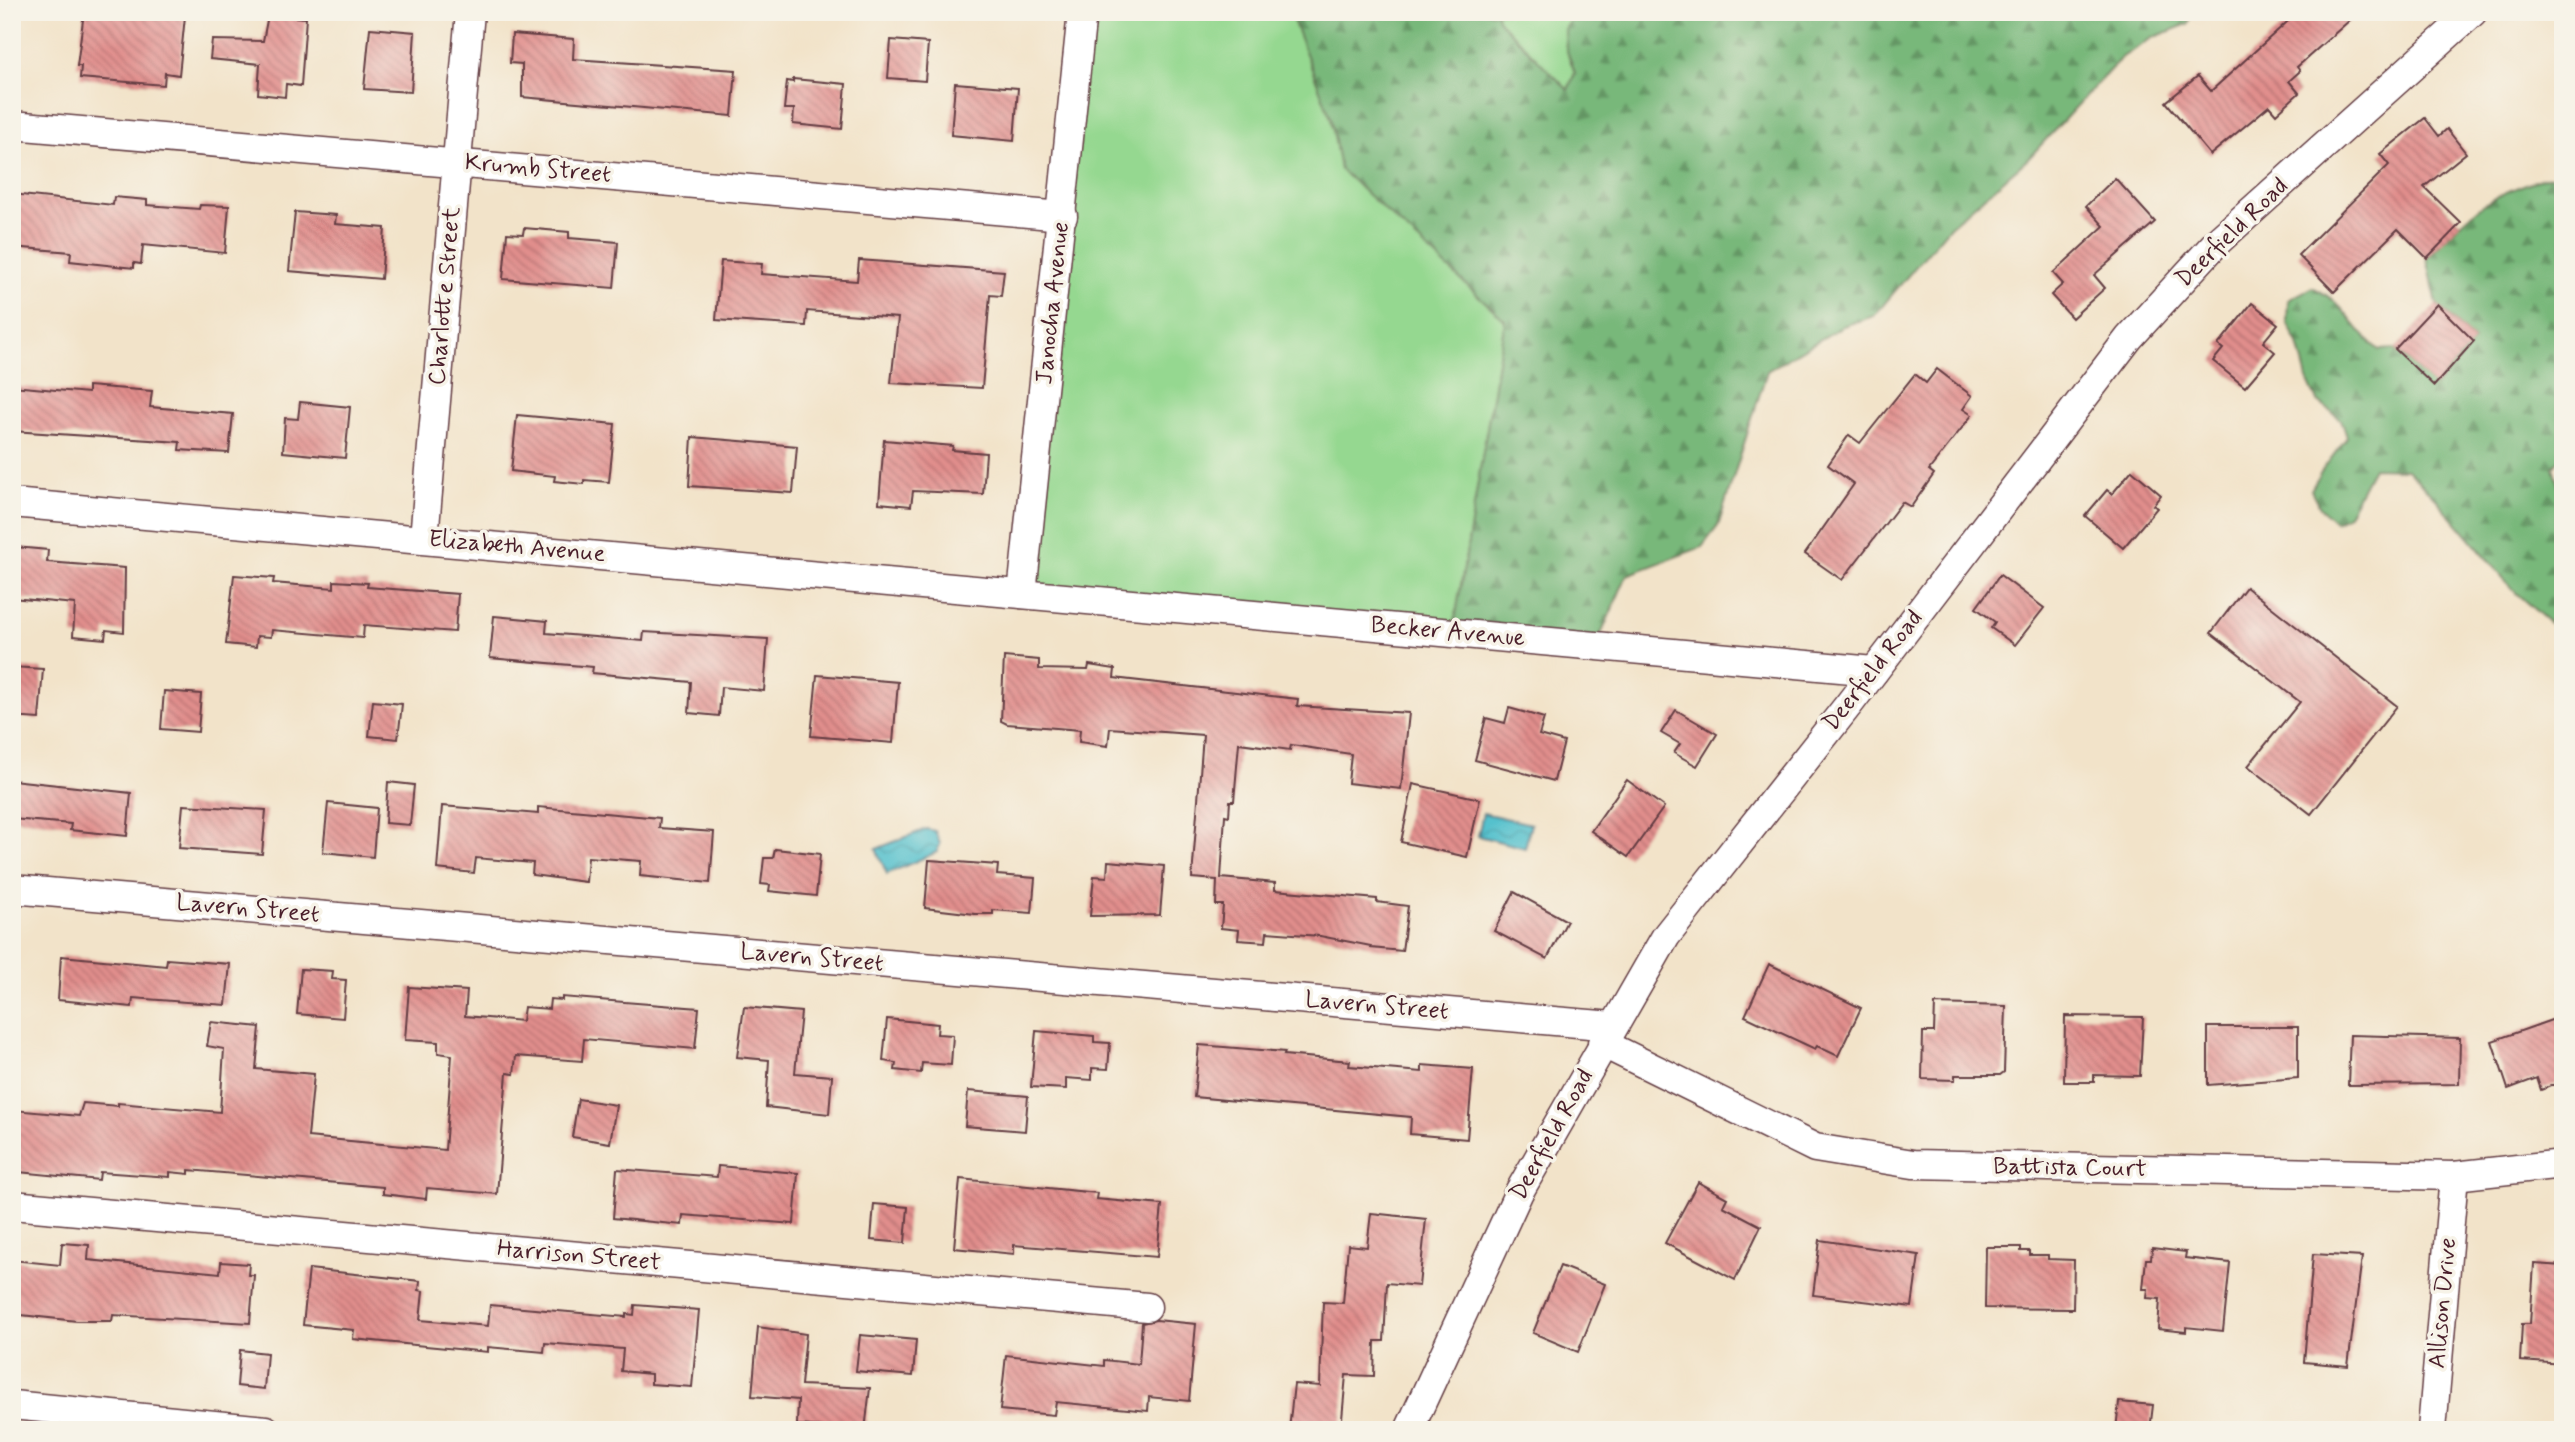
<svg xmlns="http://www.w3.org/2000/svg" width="2575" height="1442" font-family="Mynerve,sans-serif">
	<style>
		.green { fill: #95d890; stroke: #707c5e; stroke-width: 2 }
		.forest { fill: url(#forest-firs); stroke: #616c52; stroke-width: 2 }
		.water { fill: url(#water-waves); stroke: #4f707c; stroke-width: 2 }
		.building { fill: url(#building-back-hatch) }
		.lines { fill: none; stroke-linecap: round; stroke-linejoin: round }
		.minor-casing { stroke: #633c43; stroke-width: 31 }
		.minor { stroke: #fff; stroke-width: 28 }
		.labels { text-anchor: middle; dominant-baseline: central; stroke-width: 7; stroke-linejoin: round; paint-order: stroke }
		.street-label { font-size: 24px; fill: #4a1f2b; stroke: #f7f3e8 }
	</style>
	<defs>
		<pattern id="forest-firs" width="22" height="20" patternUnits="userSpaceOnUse" patternTransform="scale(1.75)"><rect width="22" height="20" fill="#78b87a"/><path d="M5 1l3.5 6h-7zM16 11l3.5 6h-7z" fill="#649564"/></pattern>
		<pattern id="water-waves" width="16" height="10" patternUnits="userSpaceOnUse" patternTransform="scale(1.75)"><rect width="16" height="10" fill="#54c1cd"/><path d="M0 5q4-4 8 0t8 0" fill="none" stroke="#4ba5b0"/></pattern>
		<pattern id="building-back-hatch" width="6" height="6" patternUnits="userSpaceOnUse" patternTransform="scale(1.75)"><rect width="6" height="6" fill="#e18e8c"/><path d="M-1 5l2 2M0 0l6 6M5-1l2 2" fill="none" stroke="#b87373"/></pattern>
	</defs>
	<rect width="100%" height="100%" fill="#f7f3e8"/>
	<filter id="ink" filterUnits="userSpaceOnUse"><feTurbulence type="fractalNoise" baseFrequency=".0143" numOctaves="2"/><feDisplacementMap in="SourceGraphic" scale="14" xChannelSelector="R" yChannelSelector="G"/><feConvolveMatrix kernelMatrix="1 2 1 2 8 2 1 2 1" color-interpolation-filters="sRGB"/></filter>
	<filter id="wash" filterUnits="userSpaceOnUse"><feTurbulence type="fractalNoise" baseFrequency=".00686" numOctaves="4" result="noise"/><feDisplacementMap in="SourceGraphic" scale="28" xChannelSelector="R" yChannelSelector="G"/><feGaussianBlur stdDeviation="1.57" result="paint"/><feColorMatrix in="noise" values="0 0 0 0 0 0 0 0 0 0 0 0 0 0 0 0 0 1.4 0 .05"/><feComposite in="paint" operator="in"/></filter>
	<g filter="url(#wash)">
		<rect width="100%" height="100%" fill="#f2e3c9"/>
		<!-- green -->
		<g class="green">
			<polygon points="1082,12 1290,12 1331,118 1340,169 1505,320 1453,633 1022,594"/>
			<polygon points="1496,12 1577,12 1565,28 1566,48 1575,73 1568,90 1499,21"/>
		</g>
		<!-- forest -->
		<g class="forest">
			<polygon points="1290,12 1496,12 1499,21 1568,90 1575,73 1566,48 1565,28 1577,12 2193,12 2188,24 2152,38 2121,58 2028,159 1950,226 1874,316 1843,326 1767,371 1718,526 1702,547 1627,575 1596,646 1453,633 1505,320 1340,169 1331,118"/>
			<path d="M 2550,176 L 2563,176 L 2563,454 L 2553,467 L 2560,490 L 2555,528 L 2563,557 L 2563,635 L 2516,593 L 2437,500 L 2407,469 L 2373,468 L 2348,515 L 2335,522 L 2320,508 L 2311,490 L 2321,472 L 2347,437 L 2341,419 L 2317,401 L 2307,379 L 2298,344 L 2287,322 L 2288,300 L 2312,287 C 2348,304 2350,328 2379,350 L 2395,349 L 2435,386 L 2474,341 L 2437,304 L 2427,258 C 2473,210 2484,196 2550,176 Z"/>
		</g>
		<!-- water -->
		<g class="water">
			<polygon points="1483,813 1531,824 1525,848 1478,836"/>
			<polygon points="926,829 935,831 940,844 937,852 887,874 876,849"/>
		</g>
		<g id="blocks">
			<!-- building -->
			<g class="building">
				<polygon points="84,12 185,16 179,75 165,73 164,85 80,78 81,66 77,66"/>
				<polygon points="2298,12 2359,12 2297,67 2300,71 2289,81 2299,93 2276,114 2269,106 2210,155 2166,102 2198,76 2211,91"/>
				<polygon points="268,15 306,18 301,86 286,84 285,97 258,94 260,64 210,59 212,40 263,41"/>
				<polygon points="370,28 415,32 411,92 364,89"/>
				<polygon points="512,34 574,39 573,59 736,70 732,116 522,97 522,64 510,63"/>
				<polygon points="891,40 928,43 925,81 888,78"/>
				<polygon points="793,79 846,84 842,129 793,124 794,109 784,109 787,81 793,82"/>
				<polygon points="955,83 1018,88 1014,141 951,135"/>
				<polygon points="2425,118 2439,136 2447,129 2466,153 2424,187 2461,223 2427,258 2398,229 2334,292 2298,255 2389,165 2380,154"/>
				<polygon points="2115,178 2155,222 2094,275 2105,288 2072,318 2051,295 2063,284 2053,273 2104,226 2086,206"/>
				<polygon points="12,194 113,205 114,197 147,200 147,205 199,209 200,205 229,206 225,253 143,245 141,264 134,263 134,268 70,261 71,252 12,247"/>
				<polygon points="295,212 336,215 335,224 385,228 381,279 289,271"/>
				<polygon points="524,228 569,232 569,238 618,242 614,288 503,279 507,233 523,234"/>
				<polygon points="859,260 1004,271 1001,296 990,295 982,388 891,383 898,318 807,311 806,326 716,320 721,261 762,264 761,274 857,281"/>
				<polygon points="2252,303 2278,324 2263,342 2275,352 2245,387 2213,361 2223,349 2218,345"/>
				<polygon points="2437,304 2474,341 2434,386 2395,349"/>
				<polygon points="1937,369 1972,396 1963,409 1972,415 1929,470 1934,474 1911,507 1902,502 1842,580 1805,554 1854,484 1828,465 1849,435 1860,443 1915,374 1926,383"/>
				<polygon points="12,386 88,393 88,386 152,391 150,407 233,414 229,453 179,450 180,442 12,431"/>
				<polygon points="300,402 350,407 345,458 283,452 285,418 298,419"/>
				<polygon points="517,415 615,424 609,482 584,480 584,484 554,481 555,476 511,471"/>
				<polygon points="692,437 797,446 793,493 689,486"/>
				<polygon points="884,440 953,446 952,450 986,453 983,494 913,491 911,506 879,503"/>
				<polygon points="2132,470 2161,495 2153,505 2157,508 2123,548 2085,516 2107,490 2112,494"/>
				<polygon points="15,547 48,550 47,562 125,568 124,632 106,630 105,639 73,636 75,604 12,598 12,551"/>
				<polygon points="234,575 274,578 273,583 334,588 334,581 368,583 367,587 458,594 455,632 364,625 363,638 272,630 271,637 257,636 256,647 226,644"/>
				<polygon points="2000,575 2044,608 2015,645 1991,628 1995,622 1976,608"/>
				<polygon points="2246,587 2397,706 2311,814 2248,766 2300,702 2211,633"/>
				<polygon points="494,616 547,621 546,633 643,641 644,632 768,639 764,691 721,687 719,716 689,713 691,682 592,673 593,667 490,658"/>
				<polygon points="1004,657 1039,660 1039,669 1088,670 1089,665 1115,669 1114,678 1298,699 1297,706 1409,713 1401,789 1348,783 1351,754 1291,745 1290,750 1239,743 1234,801 1230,801 1229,816 1225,815 1221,878 1275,883 1275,890 1377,899 1377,902 1408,906 1402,951 1371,948 1371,946 1320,936 1267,932 1266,942 1238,940 1239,930 1221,928 1223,905 1216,905 1217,880 1192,878 1203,735 1110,728 1108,746 1079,742 1080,730 1007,724 1001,721"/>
				<polygon points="12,667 43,669 39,719 12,717"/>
				<polygon points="817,675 898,682 893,743 811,736"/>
				<polygon points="164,691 201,694 198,732 161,729"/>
				<polygon points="373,701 402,704 398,739 369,736"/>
				<polygon points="1509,708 1544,718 1539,735 1564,742 1554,781 1475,760 1486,718 1505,723"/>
				<polygon points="1676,710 1717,734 1697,766 1674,753 1680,744 1661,733"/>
				<polygon points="12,780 131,793 127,836 70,830 71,824 12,819"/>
				<polygon points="1627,780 1664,807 1628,857 1591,831"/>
				<polygon points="388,782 414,785 410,825 385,823"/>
				<polygon points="1413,784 1480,799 1467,857 1401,842"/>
				<polygon points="328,803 377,808 373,857 323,852"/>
				<polygon points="183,805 266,810 262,854 179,848"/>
				<polygon points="442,806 538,814 538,807 660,818 659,828 714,832 710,883 640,876 641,861 588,857 586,882 532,875 533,863 476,858 474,873 437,869"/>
				<polygon points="775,849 820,854 816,896 769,891 770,885 761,884 764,858 773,858"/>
				<polygon points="929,860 998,865 997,875 1035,878 1032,913 993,910 993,914 975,914 925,908"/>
				<polygon points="1108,861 1164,866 1160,915 1090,916 1094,876 1107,877"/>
				<polygon points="1514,892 1567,921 1547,959 1494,931"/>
				<polygon points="61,956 166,966 167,959 230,964 226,1005 133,998 132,1007 58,1000"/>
				<polygon points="1769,964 1861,1008 1838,1056 1817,1046 1815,1049 1745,1016"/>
				<polygon points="301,969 333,971 332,979 346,980 343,1018 297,1014"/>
				<polygon points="409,987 467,991 465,1016 522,1021 524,1007 549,1009 550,999 562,1000 562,997 699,1008 695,1049 584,1039 582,1061 516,1056 514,1074 507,1073 497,1194 427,1188 426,1199 383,1194 383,1187 189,1170 189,1174 170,1172 170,1177 100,1172 99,1180 19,1172 19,1162 12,1161 14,1110 79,1116 83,1103 118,1106 118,1103 220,1112 224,1049 207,1046 211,1022 260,1027 256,1069 314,1074 308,1137 445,1150 452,1055 438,1053 438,1042 405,1040"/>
				<polygon points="1935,1004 2006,1006 2004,1072 2000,1075 1955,1075 1955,1080 1922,1079 1923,1032 1934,1032"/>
				<polygon points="744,1007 801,1012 795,1073 832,1076 829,1114 766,1107 769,1060 737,1057"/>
				<polygon points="2065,1016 2143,1017 2140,1076 2094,1075 2094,1082 2064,1082"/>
				<polygon points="2563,1016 2563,1081 2541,1090 2537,1078 2508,1089 2492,1041"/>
				<polygon points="887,1019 938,1024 937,1034 953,1035 951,1065 922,1063 921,1073 895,1070 896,1063 883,1061"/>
				<polygon points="2208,1027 2298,1027 2298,1078 2208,1085"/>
				<polygon points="1036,1031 1094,1036 1094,1042 1110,1043 1108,1069 1092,1068 1092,1080 1066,1078 1066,1089 1031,1087"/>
				<polygon points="2350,1035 2460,1038 2459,1084 2348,1085"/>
				<polygon points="1199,1045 1285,1052 1284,1055 1350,1061 1349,1066 1422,1072 1422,1065 1473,1069 1467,1139 1410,1134 1411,1117 1194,1097"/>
				<polygon points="968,1091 1028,1096 1025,1131 965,1126"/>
				<polygon points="578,1099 616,1105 610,1143 572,1137"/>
				<polygon points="718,1166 798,1173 794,1224 683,1215 682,1225 613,1218 617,1169 717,1177"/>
				<polygon points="960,1179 1097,1193 1096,1199 1162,1205 1157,1257 1014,1245 1014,1254 954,1248"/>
				<polygon points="1698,1182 1727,1198 1723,1206 1761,1226 1735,1280 1665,1243"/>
				<polygon points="874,1204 908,1207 905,1243 871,1240"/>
				<polygon points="1371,1213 1426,1219 1419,1286 1387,1283 1384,1341 1375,1341 1374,1376 1346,1375 1341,1430 1289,1430 1294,1384 1320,1386 1323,1302 1343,1303 1348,1245 1367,1247"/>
				<polygon points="1820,1240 1919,1255 1912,1307 1813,1295"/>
				<polygon points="62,1243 89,1245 88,1260 220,1273 221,1262 249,1264 248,1275 254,1275 250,1323 113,1315 112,1321 77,1321 12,1314 12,1260 60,1265"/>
				<polygon points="1986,1247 2021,1247 2021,1251 2030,1251 2030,1255 2048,1255 2048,1259 2074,1260 2073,1309 1985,1308"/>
				<polygon points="2152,1248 2186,1252 2185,1258 2230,1263 2223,1331 2186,1327 2186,1332 2158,1329 2160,1299 2147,1298 2148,1289 2143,1289 2146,1259 2151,1259"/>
				<polygon points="2313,1254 2362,1257 2348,1366 2304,1362"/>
				<polygon points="2534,1264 2563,1266 2563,1364 2520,1361 2522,1324 2530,1324"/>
				<polygon points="1560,1266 1605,1284 1578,1352 1533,1333"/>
				<polygon points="309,1269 420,1281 419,1290 423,1291 420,1320 488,1326 490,1305 626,1317 626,1314 634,1315 635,1305 699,1310 692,1387 651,1384 651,1374 621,1371 623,1349 545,1343 544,1352 488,1347 488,1352 353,1339 354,1330 303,1325"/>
				<polygon points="1156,1320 1196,1324 1189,1401 1149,1397 1148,1411 1056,1402 1054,1415 1000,1410 1006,1355 1104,1366 1104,1360 1139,1364 1142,1323"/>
				<polygon points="758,1327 806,1334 801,1385 870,1388 865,1430 797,1425 798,1400 752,1396"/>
				<polygon points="860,1335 916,1340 913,1376 856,1371"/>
				<polygon points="240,1350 267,1353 264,1389 237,1386"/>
				<polygon points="2119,1402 2153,1405 2150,1430 2116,1430"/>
			</g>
		</g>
	</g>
	<g filter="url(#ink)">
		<use href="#blocks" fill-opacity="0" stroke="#633c43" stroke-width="2"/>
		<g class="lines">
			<defs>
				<g id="minor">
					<polyline points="12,125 1063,216"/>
					<polyline points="12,503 1874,671"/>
					<polyline points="424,538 470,12"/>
					<polyline points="1022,594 1082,12"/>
					<polyline points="12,889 1613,1026"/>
					<polyline points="1602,1043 1815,1148 1913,1164 2454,1176 2563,1164"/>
					<polyline points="12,1205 1147,1307"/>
					<polyline points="12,1405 266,1430"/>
					<polyline points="1409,1430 1519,1192 1666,936 1850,703 2129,338 2217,242 2473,12"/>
					<polyline points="2432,1430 2454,1176"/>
				</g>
			</defs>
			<!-- minor casing -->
			<use href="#minor" class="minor-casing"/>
			<!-- minor -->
			<use href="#minor" class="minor"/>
		</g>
	</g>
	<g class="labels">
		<!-- street labels -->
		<g class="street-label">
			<text transform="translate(538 169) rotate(5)">Krumb Street</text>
			<text transform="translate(2232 233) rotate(-44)">Deerfield Road</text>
			<text transform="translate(445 296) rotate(-85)">Charlotte Street</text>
			<text transform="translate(1053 303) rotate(-84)">Janocha Avenue</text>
			<text transform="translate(517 547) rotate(5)">Elizabeth Avenue</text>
			<text transform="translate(1448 632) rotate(5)">Becker Avenue</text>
			<text transform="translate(1873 671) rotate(-52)">Deerfield Road</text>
			<text transform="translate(248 909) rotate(5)">Lavern Street</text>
			<text transform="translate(812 958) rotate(5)">Lavern Street</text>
			<text transform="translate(1377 1006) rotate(5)">Lavern Street</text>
			<text transform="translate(1552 1135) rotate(-61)">Deerfield Road</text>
			<text transform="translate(2070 1168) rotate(1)">Battista Court</text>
			<text transform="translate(579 1256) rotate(5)">Harrison Street</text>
			<text transform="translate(2443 1303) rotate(-85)">Allison Drive</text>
		</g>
	</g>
	<!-- margin -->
	<rect width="2575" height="1442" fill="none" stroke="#f7f3e8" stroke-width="42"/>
</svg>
